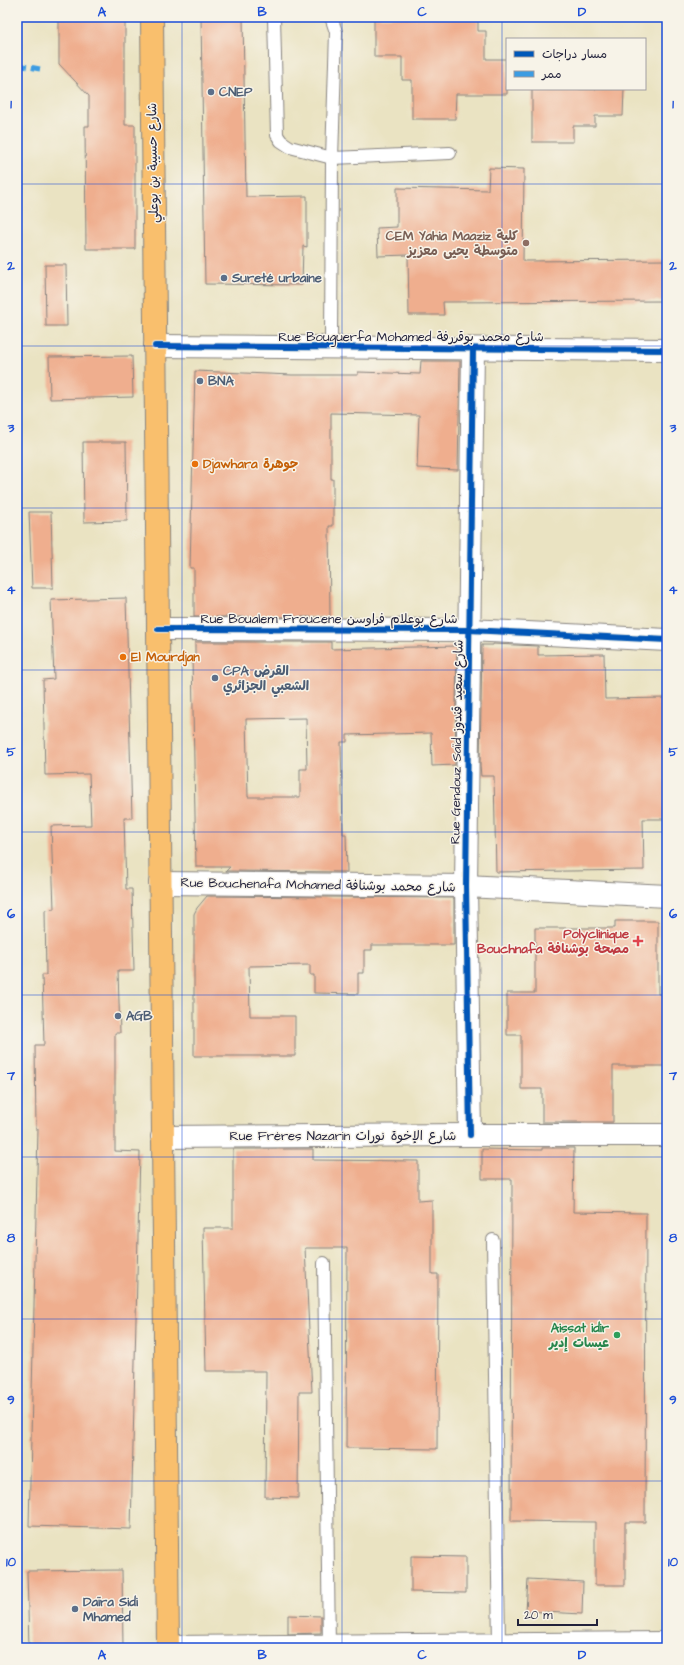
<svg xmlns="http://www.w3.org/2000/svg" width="684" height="1665" font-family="'Architects Daughter','Playpen Sans Arabic',sans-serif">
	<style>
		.building { fill: #efae8e; fill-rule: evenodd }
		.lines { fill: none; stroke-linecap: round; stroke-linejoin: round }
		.lane-casing { stroke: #86827e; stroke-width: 14 }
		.street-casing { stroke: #86827e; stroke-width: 24 }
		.primary-casing { stroke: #86827e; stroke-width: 24 }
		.lane { stroke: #fff; stroke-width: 12 }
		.street { stroke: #fff; stroke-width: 22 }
		.primary { stroke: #f9bf6d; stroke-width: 22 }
		.quiet { stroke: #3c9ce2; stroke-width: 5; stroke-dasharray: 10 5; stroke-linecap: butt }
		.cycleway-casing { stroke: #f7f3e8; stroke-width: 8 }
		.cycleway { stroke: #0057b8; stroke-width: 6 }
		.grid { fill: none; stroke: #1d4ed8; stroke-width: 1; stroke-opacity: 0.55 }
		.service-dot { fill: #5c6f8a; stroke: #f7f3e8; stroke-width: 1.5 }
		.education-dot { fill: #8d6e63; stroke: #f7f3e8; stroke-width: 1.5 }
		.food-dot { fill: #e8710a; stroke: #f7f3e8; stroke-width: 1.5 }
		.health-dot { fill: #e0444e; stroke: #f7f3e8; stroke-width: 1.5 }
		.leisure-dot { fill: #2e9e5b; stroke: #f7f3e8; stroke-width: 1.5 }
		.labels { text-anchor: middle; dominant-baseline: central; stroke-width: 3; stroke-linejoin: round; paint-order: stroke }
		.service-label { font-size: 13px; font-weight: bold; fill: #4e5e75; stroke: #f7f3e8; text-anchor: start }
		.street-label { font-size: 13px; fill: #22223b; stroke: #f7f3e8 }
		.education-label { font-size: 13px; font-weight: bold; fill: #785e54; stroke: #f7f3e8; text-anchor: end }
		.food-label { font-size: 13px; font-weight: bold; fill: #c56008; stroke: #f7f3e8; text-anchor: start }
		.health-label { font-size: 13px; font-weight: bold; fill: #be3a42; stroke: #f7f3e8; text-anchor: end }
		.leisure-label { font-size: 13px; font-weight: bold; fill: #27864d; stroke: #f7f3e8; text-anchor: end }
		.neatline { fill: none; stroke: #1d4ed8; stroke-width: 1.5 }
		.grid-label { font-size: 13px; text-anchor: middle; font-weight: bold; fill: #1d4ed8 }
	</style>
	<rect width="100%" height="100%" fill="#f7f3e8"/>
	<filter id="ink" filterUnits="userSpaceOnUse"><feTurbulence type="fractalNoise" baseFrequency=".025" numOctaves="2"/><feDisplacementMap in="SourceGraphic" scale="8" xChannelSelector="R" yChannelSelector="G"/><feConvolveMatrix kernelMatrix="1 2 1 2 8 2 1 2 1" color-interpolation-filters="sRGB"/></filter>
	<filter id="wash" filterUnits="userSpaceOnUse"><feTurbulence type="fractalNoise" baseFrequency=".012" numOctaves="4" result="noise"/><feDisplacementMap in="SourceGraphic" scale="16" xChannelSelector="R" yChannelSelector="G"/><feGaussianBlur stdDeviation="0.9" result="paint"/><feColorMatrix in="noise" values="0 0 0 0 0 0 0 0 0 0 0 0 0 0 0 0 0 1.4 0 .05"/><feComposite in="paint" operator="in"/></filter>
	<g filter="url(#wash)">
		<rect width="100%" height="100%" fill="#eae3c2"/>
		<g id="blocks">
			<!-- building -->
			<g class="building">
				<polygon points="59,17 125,17 125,125 135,125 135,249 86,249 85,126 89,126 89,96 59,64"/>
				<polygon points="201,17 243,17 246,197 307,196 307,247 303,246 302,285 205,284"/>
				<polygon points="374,17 478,17 478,31 486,31 486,59 507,59 507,94 456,94 455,119 412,119 412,80 402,80 402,57 374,57"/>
				<polygon points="532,89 624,89 623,116 595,116 595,126 573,126 573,142 532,142"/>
				<polygon points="489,168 524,169 523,261 667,260 667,301 443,302 444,315 409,315 408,255 378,256 377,228 397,227 397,188 488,190"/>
				<polygon points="45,265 66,265 67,326 46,326"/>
				<polygon points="132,356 133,397 50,399 49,357"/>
				<polygon points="421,361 460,361 458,470 417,468 419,415 331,413 331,479 333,479 333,526 329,526 330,617 194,617 194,568 190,568 195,371 292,375 358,375 358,372 420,374"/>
				<polygon points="83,442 126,442 127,521 84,522"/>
				<polygon points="29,512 51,512 53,588 32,588"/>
				<polygon points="126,598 132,818 124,818 126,889 132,889 134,971 118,971 120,1033 115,1033 115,1151 140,1152 131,1529 29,1526 38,1129 36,1129 35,1045 44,1045 42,975 46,975 45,910 54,909 51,826 91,825 89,774 45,775 43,680 54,679 51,600"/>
				<path d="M 195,642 L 331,642 L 331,649 L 457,646 L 455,765 L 432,766 L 431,733 L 347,735 L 347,742 L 341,742 L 343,834 L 346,834 L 347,872 L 226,871 L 230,867 L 196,867 L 192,657 L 195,657 ZM 306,718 L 307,769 L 300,769 L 300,797 L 248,797 L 246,719 Z"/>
				<polygon points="493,644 538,646 538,655 604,654 605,699 667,698 667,819 643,819 644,870 496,872 494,776 481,776 480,765 482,645 493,645"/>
				<polygon points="207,896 454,898 454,945 372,945 372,950 364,950 364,973 358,973 358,994 314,993 314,975 310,975 310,965 249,966 250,1016 295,1016 295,1056 194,1056 194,914 197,908"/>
				<polygon points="615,921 658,921 658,994 667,994 667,1066 613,1066 613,1122 542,1122 542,1089 521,1089 521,1035 507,1035 507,993 535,993 535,928 615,928"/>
				<polygon points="542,1148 574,1148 573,1212 646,1213 645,1522 625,1522 625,1585 595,1585 595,1522 511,1521 512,1179 482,1179 482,1149 542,1150"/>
				<polygon points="233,1149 313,1149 313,1160 418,1161 418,1201 432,1200 432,1274 438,1274 437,1449 346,1448 347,1248 305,1248 312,1392 299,1392 298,1498 265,1497 266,1371 206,1371 203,1228 233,1228"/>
				<polygon points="411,1556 466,1557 466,1593 411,1592"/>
				<polygon points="122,1570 123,1648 29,1648 27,1571"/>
				<polygon points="528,1579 583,1582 582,1614 526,1611"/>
				<polygon points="288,1615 321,1616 321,1633 288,1634"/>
			</g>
		</g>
	</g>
	<g filter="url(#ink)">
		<use href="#blocks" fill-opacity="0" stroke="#86827e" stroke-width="1"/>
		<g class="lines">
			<defs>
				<g id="lane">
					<polyline points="274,17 277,135 281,141 290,147 332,158 450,153"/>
					<polyline points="331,17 336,32 332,158 331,348"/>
					<polyline points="493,1240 499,1645"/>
					<polyline points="324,1263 329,1647"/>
				</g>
				<g id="street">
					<polyline points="155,346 667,350"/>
					<polyline points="158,629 469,630 667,640"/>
					<polyline points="160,883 466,886 667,896"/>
					<polyline points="470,1135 466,886 473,349"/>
					<polyline points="162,1137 470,1135 667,1135"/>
					<polyline points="168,1647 667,1643"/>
				</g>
				<polyline id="primary" points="152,17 168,1648"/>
			</defs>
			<!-- lane casing -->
			<use href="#lane" class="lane-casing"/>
			<!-- street casing -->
			<use href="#street" class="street-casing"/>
			<!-- primary casing -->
			<use href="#primary" class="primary-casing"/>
			<!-- lane -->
			<use href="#lane" class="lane"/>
			<!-- street -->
			<use href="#street" class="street"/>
			<!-- primary -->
			<use href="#primary" class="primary"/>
			<!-- quiet -->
			<polyline class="quiet" points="17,65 40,69"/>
			<defs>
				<g id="cycleway">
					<polyline points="155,346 667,350"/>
					<polyline points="158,629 469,630 667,640"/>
					<polyline points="470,1135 466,886 473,349"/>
				</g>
			</defs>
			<!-- cycleway casing -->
			<use href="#cycleway" class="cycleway-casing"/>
			<!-- cycleway -->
			<use href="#cycleway" class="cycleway"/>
		</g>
	</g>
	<!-- grid -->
	<path class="grid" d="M 182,17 L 182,1648M 342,17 L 342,1648M 502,17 L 502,1648M 17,184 L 667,184M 17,346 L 667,346M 17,508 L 667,508M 17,670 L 667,670M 17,832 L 667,832M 17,995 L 667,995M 17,1157 L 667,1157M 17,1319 L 667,1319M 17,1481 L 667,1481"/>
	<!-- markers -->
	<g class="service-dot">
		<circle cx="211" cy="92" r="4"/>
		<circle cx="224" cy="278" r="4"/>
		<circle cx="200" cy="381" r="4"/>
		<circle cx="215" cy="678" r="4"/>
		<circle cx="118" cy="1016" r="4"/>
		<circle cx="75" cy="1609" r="4"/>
	</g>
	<circle class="education-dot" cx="526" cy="243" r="4"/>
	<g class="food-dot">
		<circle cx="195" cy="464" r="4"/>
		<circle cx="123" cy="657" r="4"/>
	</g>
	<path class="health-dot" d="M636 935h4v4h4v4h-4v4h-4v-4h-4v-4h4z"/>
	<circle class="leisure-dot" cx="617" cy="1335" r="4"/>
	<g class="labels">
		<!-- service labels -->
		<g class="service-label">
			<text x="219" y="92">CNEP</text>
			<text x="232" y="278">Sureté urbaine</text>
			<text x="208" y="381">BNA</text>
			<text x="223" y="671">CPA القرض<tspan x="223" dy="15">الشعبي الجزائري</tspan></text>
			<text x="126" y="1016">AGB</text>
			<text x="83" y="1602">Daïra Sidi<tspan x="83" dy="15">Mhamed</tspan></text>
		</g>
		<!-- street labels -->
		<g class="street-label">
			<text transform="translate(153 163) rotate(-91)">شارع حسيبة بن بوعلي</text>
			<text x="411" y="337">Rue Bouguerfa Mohamed شارع محمد بوقررفة</text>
			<text x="329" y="619">Rue Boualem Froucene شارع بوعلام فراوسن</text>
			<text transform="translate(457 742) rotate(-89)">Rue Gendouz Saïd شارع سعيد قندوز</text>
			<text transform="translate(318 885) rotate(1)">Rue Bouchenafa Mohamed شارع محمد بوشنافة</text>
			<text x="343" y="1136">Rue Frères Nazarin شارع الإخوة نورات</text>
		</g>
		<!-- education labels -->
		<g class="education-label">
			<text x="518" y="236">CEM Yahia Maaziz كلية<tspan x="518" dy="15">متوسطة يحيى معزيز</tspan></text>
		</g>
		<!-- food labels -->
		<g class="food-label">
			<text x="203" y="464">Djawhara جوهرة</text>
			<text x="131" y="657">El Mourdjan</text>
		</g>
		<!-- health labels -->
		<g class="health-label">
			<text x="629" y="934">Polyclinique<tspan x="629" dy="15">Bouchnafa مصحة بوشنافة</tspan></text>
		</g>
		<!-- leisure labels -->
		<g class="leisure-label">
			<text x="609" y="1328">Aissat idir<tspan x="609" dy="15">عيسات إدير</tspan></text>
		</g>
	</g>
	<!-- margin -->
	<rect width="684" height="1665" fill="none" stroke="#f7f3e8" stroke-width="44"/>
	<!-- legend -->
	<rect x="506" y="38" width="140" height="52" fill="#f7f3e8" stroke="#a29fa3"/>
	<rect x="514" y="51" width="20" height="6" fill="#0057b8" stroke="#a29fa3"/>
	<text x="542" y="58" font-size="12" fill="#22223b">مسار دراجات</text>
	<rect x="514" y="71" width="20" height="6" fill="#3c9ce2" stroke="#a29fa3"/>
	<text x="542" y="78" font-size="12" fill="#22223b">ممر</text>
	<!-- scale -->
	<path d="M518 1619v6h79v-6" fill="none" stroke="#22223b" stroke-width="2"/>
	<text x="524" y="1619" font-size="12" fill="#22223b" stroke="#f7f3e8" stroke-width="3" paint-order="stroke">20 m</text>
	<rect x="22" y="22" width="640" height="1621" class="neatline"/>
	<g class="grid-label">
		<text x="102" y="16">A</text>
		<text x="262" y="16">B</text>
		<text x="422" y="16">C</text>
		<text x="582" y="16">D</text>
		<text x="11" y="108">1</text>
		<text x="673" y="108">1</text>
		<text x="11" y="270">2</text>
		<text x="673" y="270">2</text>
		<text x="11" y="432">3</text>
		<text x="673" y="432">3</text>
		<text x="11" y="594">4</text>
		<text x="673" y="594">4</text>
		<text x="11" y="756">5</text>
		<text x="673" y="756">5</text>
		<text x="11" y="918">6</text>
		<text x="673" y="918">6</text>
		<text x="11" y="1080">7</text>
		<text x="673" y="1080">7</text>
		<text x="11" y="1242">8</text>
		<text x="673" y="1242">8</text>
		<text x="11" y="1404">9</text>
		<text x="673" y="1404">9</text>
		<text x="11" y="1566">10</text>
		<text x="673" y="1566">10</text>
		<text x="102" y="1659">A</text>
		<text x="262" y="1659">B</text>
		<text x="422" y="1659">C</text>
		<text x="582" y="1659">D</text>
	</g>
</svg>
